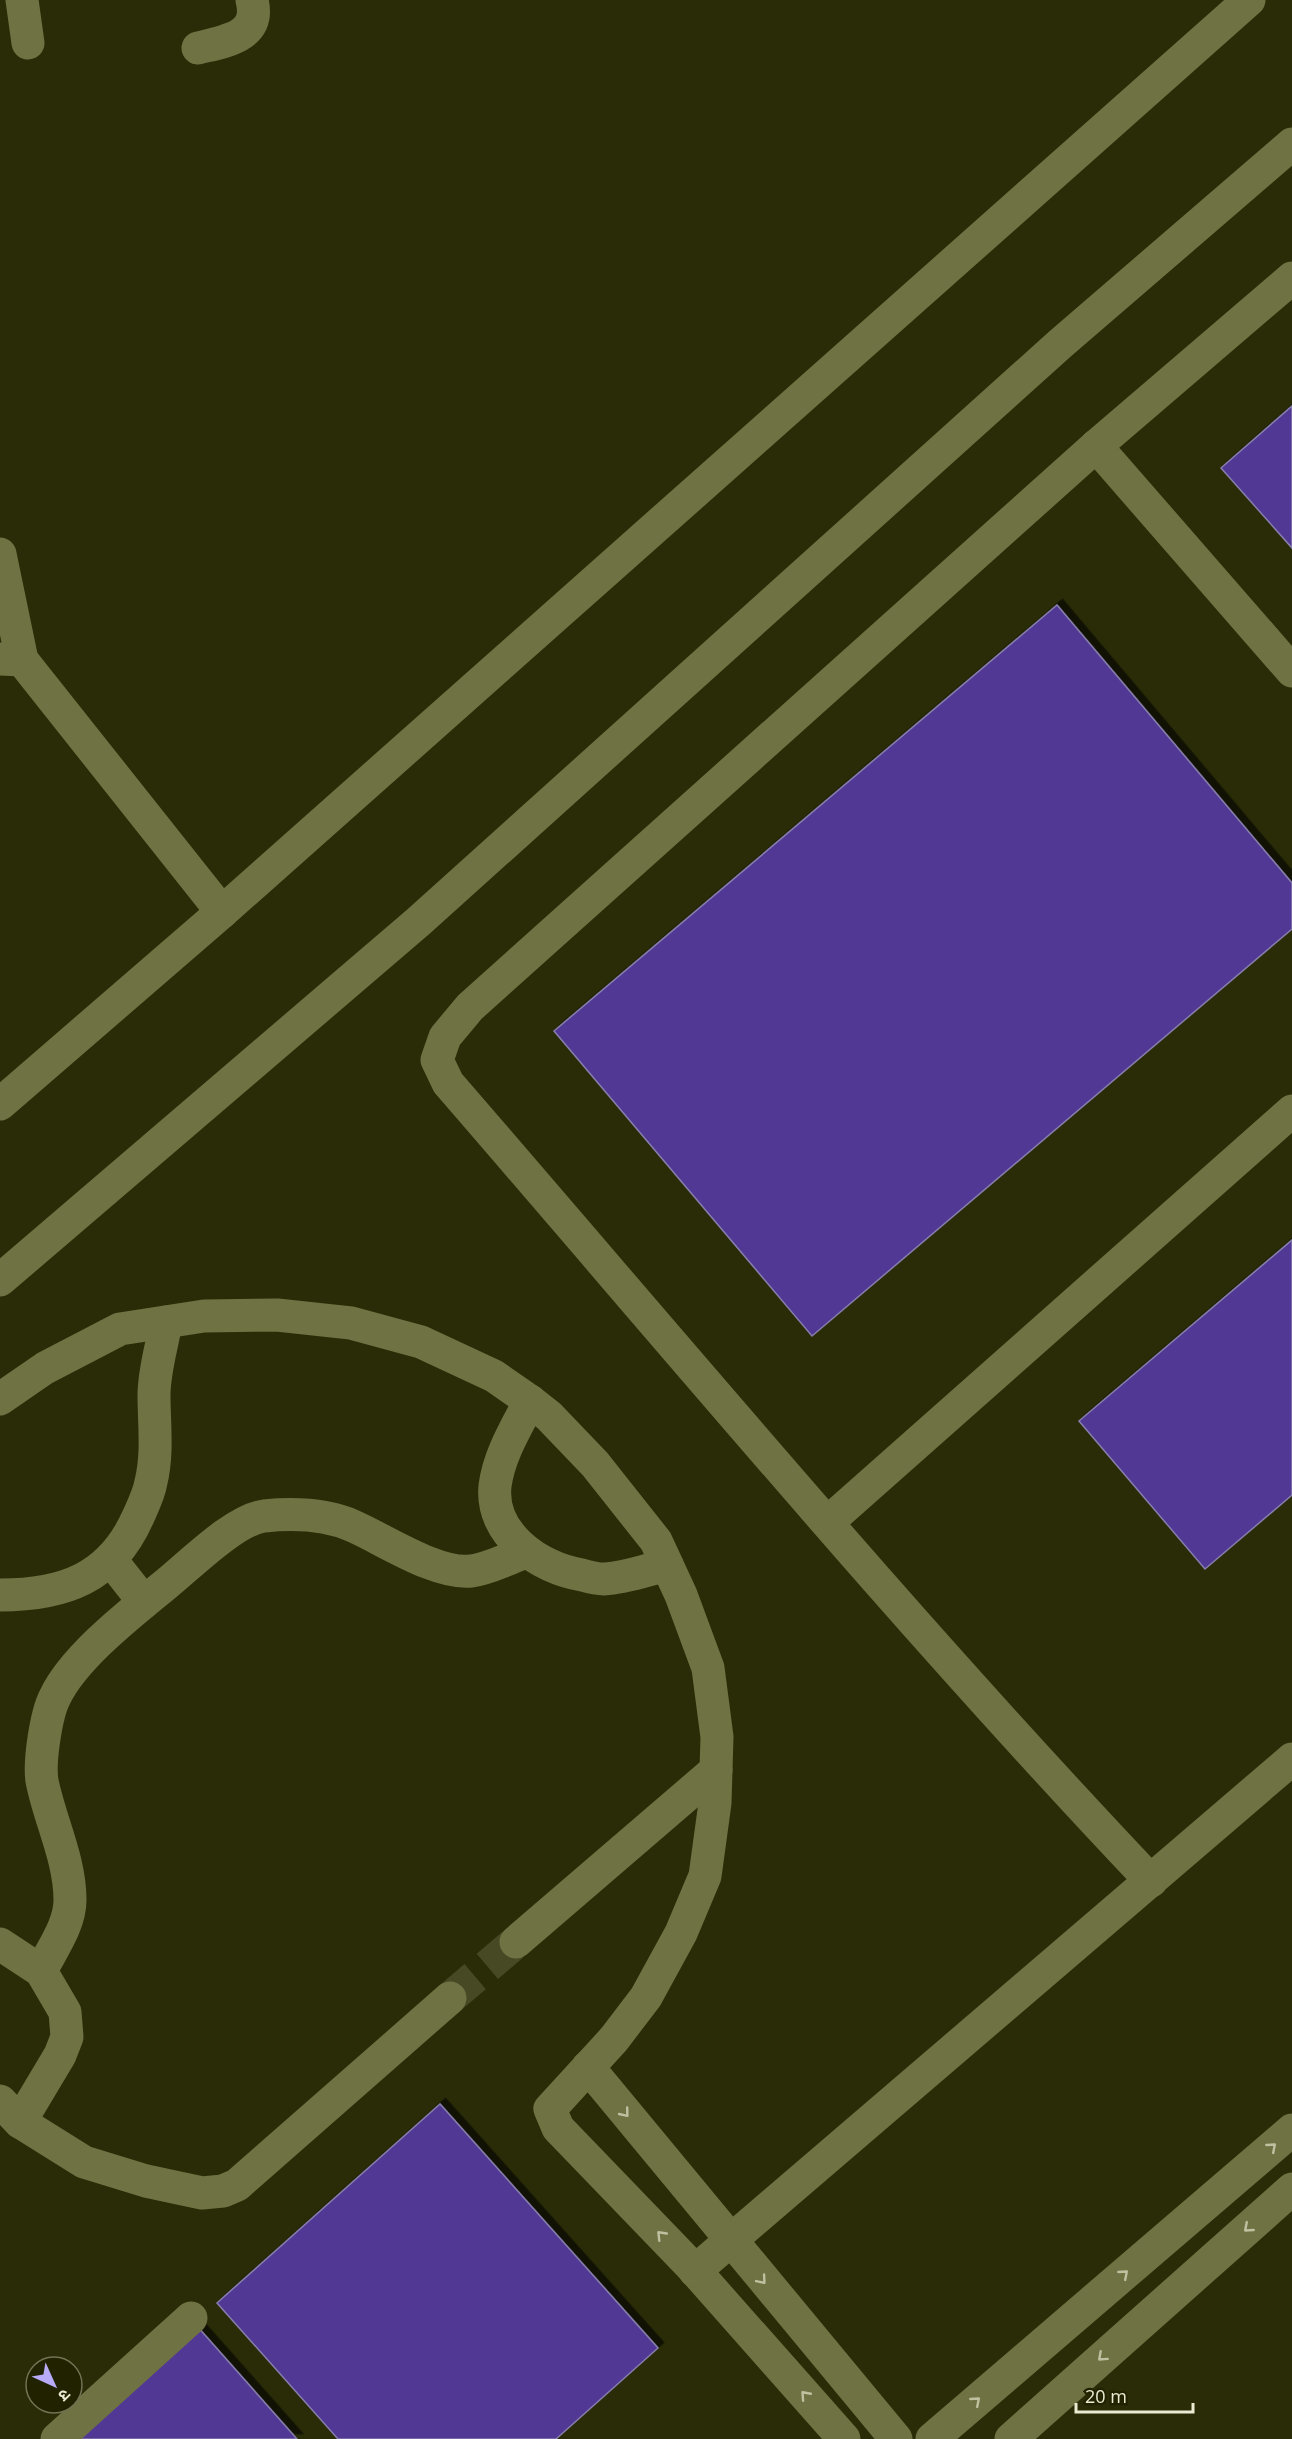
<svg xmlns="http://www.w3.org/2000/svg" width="1292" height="2439" font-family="'Open Sans','Noto Sans Devanagari',sans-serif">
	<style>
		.building { fill: #513794; stroke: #867eac; stroke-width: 1.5; filter: url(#shadow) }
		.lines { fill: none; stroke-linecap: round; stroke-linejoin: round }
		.minor-tunnel { stroke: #474925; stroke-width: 33; stroke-dasharray: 33 16; stroke-linecap: butt }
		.minor { stroke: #6f7242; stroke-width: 33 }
		.oneway { stroke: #bec1a0 }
	</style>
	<defs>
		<filter id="shadow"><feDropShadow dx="5.5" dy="-5.5" stdDeviation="0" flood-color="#0009"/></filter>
	</defs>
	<rect width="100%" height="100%" fill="#2a2c07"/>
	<!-- building -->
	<g class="building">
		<polygon points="1292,406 1292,548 1221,468"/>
		<polygon points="1057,605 1292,883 1292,929 812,1336 554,1031"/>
		<polygon points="1292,1240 1292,1495 1205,1569 1079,1421"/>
		<polygon points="440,2104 658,2348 556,2439 338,2439 217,2303"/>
		<polygon points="196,2325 297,2439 68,2439"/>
	</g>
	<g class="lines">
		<!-- minor-tunnel -->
		<polyline class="minor-tunnel" points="450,1998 516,1942"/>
		<!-- minor -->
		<g class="minor">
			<polyline points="22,0 28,43"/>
			<path d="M 198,48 C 226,41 261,37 252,0"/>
			<polyline points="1096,446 1292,671"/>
			<polyline points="0,554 22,660"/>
			<polyline points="0,659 22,660 222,912"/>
			<polyline points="0,1104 222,912 1249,0"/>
			<polyline points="0,1280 418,922 1060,344 1292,144"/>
			<polyline points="0,1399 45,1368 120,1329 204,1316 277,1315 351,1323 421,1342 494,1376 530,1401 549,1416 595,1464 656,1541 681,1595 708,1668 717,1737 715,1803 705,1876 681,1933 646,1997 614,2039 550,2109 558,2128 691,2266 844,2439"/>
			<path d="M 530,1401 C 516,1428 499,1455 495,1486 C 490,1534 539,1568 582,1575 C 589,1577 597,1579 604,1579 C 625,1578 647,1570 667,1565"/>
			<polyline points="828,1522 1292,1111"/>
			<polyline points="111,1560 144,1602"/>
			<path d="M 0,1595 C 64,1595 111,1578 138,1517 C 143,1506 149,1494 151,1482 C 158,1453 154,1424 154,1395 C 154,1371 162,1346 166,1322"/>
			<path d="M 1151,1881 C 907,1624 680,1351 448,1083 L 437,1060 L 445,1037 L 470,1007 L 1096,446 L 1292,278"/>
			<polyline points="516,1942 716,1770"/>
			<polyline points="0,1944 41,1971 65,2012 67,2037 60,2055 20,2122"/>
			<path d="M 41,1971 C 52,1949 70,1925 70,1900 C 70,1859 50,1821 42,1781 C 39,1762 46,1714 55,1697 C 74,1657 131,1613 165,1585 C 190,1565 234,1520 264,1516 C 294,1513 326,1514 353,1526 C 385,1540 437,1575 471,1571 C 489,1569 509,1558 526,1552"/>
			<polyline points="588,2067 896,2439"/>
			<polyline points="0,2101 20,2122 84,2162 146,2181 202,2193 223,2191 237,2185 450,1998"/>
			<polyline points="695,2271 1292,1759"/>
			<polyline points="57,2439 191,2318"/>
			<polyline points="932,2439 1292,2130"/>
			<polyline points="1011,2439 1292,2189"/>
		</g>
	</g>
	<!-- one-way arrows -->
	<defs><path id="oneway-chevron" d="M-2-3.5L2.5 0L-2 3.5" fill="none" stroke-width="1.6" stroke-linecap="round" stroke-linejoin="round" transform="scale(1.5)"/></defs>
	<g class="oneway">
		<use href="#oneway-chevron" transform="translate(625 2113) rotate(51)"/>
		<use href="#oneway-chevron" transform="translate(1272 2147) rotate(-41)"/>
		<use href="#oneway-chevron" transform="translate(1248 2228) rotate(139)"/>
		<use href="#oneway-chevron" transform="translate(661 2235) rotate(-134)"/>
		<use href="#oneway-chevron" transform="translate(1124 2274) rotate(-41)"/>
		<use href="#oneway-chevron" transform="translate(762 2280) rotate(50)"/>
		<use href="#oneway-chevron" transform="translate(1102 2357) rotate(138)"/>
		<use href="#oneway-chevron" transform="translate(805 2395) rotate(-132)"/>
		<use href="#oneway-chevron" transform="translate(976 2401) rotate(-41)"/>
	</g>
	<!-- north arrow -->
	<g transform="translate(54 2385) rotate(135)"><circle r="28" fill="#212200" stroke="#717354" stroke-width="1.5"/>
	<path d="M0-4.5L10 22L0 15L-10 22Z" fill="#b8abf7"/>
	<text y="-9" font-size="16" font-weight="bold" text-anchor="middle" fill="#e9ecd2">उ</text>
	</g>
	<!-- scale -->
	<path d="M1076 2403v9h117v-9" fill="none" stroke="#e9ecd2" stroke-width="3"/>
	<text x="1085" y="2403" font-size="18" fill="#e9ecd2" stroke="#212200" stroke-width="4.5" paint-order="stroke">20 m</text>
</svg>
